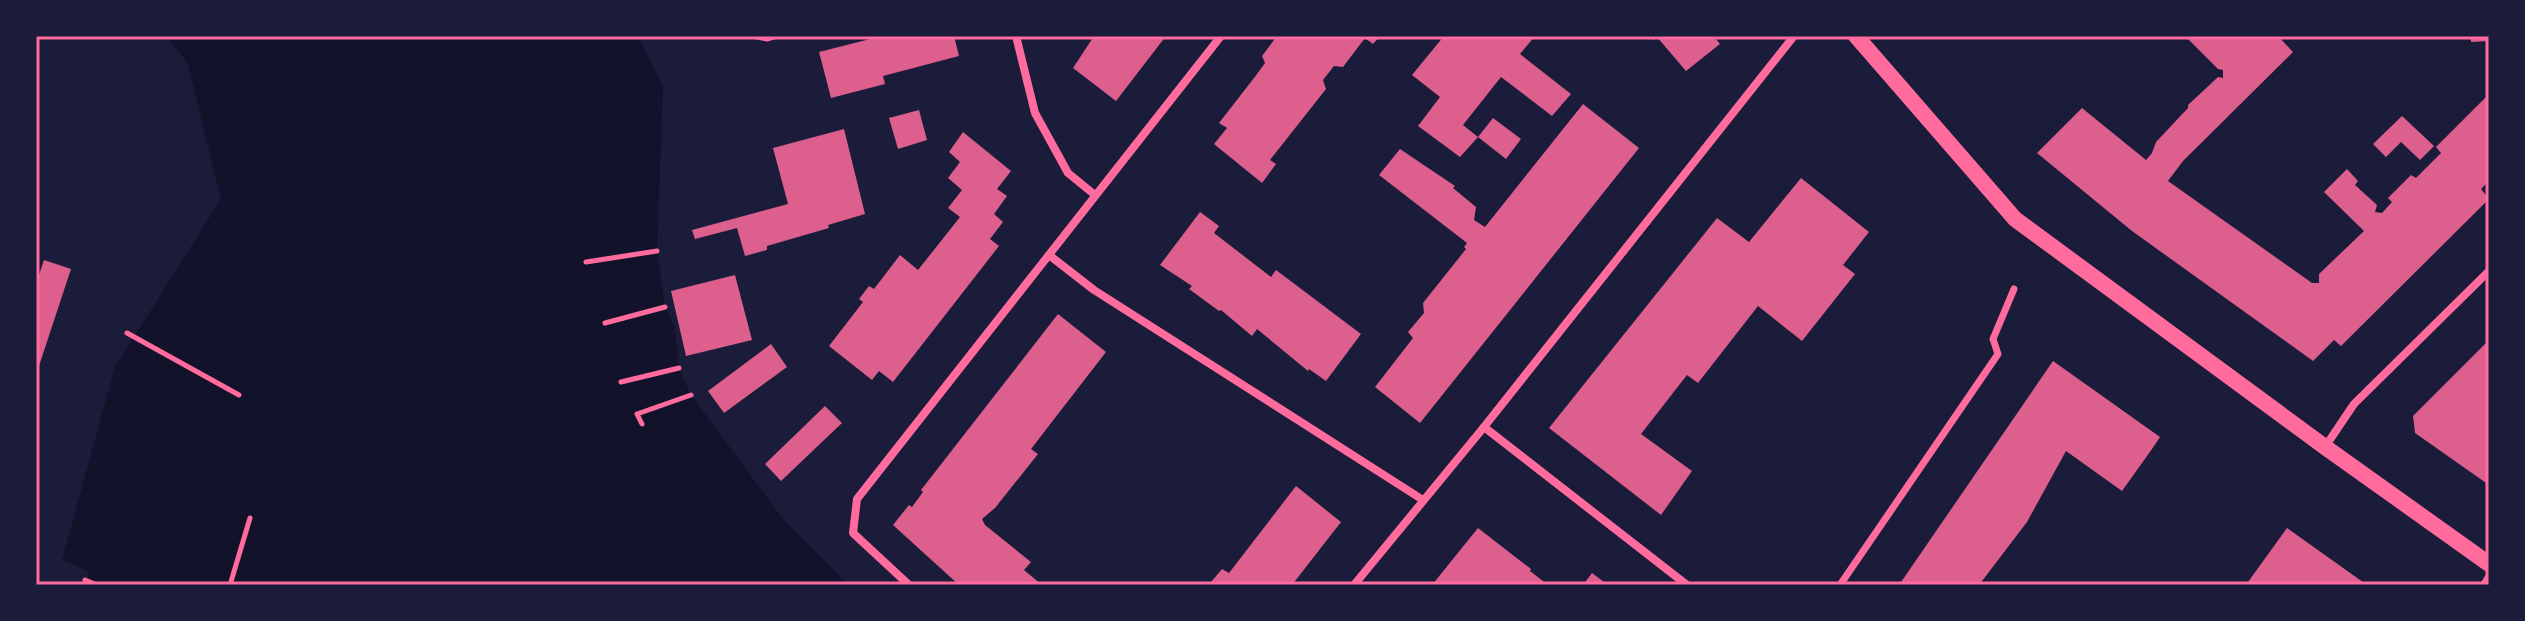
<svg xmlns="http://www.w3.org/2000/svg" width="2525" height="621" font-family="Lato,sans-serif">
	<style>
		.water { fill: #12122b }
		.building { fill: #dd5f8e }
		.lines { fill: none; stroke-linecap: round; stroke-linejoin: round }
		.path { stroke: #ff6b9d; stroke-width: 5 }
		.pedestrian { stroke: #ff6b9d; stroke-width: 7 }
		.minor { stroke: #ff6b9d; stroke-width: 8 }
		.secondary { stroke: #ff6b9d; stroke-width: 16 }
		.neatline { fill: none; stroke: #ff6b9d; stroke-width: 3 }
	</style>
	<rect width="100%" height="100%" fill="#1b1b3a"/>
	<!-- water -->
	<polygon class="water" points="167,36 638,36 663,87 657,251 665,307 675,328 679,368 691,395 783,519 849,585 88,585 88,571 62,560 115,367 221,199 188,64"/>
	<!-- building -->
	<g class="building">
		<polygon points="882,36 954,36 959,56 883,76 885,84 831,98 819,52"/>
		<polygon points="1094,36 1166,36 1116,101 1073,68"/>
		<polygon points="1277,36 1380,36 1373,44 1365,38 1343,67 1334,66 1323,80 1326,89 1270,160 1276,164 1262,183 1214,144 1227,128 1219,123 1254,78 1265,63 1262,56"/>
		<polygon points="1444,36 1535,36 1520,54 1571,94 1552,116 1501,77 1463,125 1478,137 1493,118 1521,139 1506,159 1478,137 1460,157 1418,126 1440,97 1412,75"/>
		<polygon points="1650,36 1719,36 1716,39 1720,44 1686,71 1657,37 1653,40"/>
		<polygon points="2185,36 2278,36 2293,52 2183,161 2168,181 2312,283 2319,283 2319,274 2364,231 2324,192 2347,169 2358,181 2355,185 2377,205 2375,212 2382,213 2392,202 2388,198 2411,175 2416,178 2441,153 2436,147 2489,94 2489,181 2481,189 2489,199 2341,346 2334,340 2313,361 2132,231 2037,153 2082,108 2146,160 2152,153 2156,142 2188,108 2188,105 2218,77 2223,78 2223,70 2218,69"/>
		<polygon points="2471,36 2489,36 2489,41 2471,42"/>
		<polygon points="1583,104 1639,148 1420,423 1375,387 1413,338 1408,332 1424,313 1423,303 1466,249 1464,247 1467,243 1379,175 1400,149 1455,186 1453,188 1476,207 1474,220 1485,227"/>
		<polygon points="919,110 927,140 898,149 889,118"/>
		<polygon points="2402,116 2434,146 2420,160 2401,142 2386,157 2373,144"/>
		<polygon points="844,129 865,214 828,225 829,228 767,246 767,250 745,256 737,228 695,239 692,230 788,204 773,148"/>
		<polygon points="963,132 1011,171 997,189 1007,196 994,214 1003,222 990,239 999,246 893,382 879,371 872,380 829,346 863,302 859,299 869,286 874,289 900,255 918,270 960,217 948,208 962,190 948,178 960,162 949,152"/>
		<polygon points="1801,178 1869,232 1843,265 1855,274 1802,341 1758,306 1698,383 1687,375 1641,434 1692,471 1661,515 1549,428 1717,218 1749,242"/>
		<polygon points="1200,212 1219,226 1214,233 1271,277 1276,270 1361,334 1326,381 1309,369 1308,371 1257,329 1252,336 1221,310 1219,311 1189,289 1192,286 1160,265"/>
		<polygon points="44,260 71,269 37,372 36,284"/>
		<polygon points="735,275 752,340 686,356 671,291"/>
		<polygon points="1058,314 1106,352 1031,449 1038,454 995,508 982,519 985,525 1031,562 1024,570 1042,585 959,585 893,525 909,505 912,507 923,492 921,490"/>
		<polygon points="2489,340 2489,485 2415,433 2413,416"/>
		<polygon points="771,344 787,367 724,413 708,391"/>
		<polygon points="2053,361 2160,437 2152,449 2122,491 2066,451 2027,522 1979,585 1899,585"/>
		<polygon points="825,406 842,423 781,481 765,464"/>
		<polygon points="1296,486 1341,522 1292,585 1216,585 1211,582 1222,569 1229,573"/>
		<polygon points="1478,528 1531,569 1530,571 1548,585 1432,585"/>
		<polygon points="2287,528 2367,585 2253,585 2248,582"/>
		<polygon points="1592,573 1608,585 1583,585"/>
	</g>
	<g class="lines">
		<!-- path -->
		<g class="path">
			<polyline points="753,36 767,39 777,36"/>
			<polyline points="586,262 657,251"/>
			<polyline points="605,323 665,307"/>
			<polyline points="127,333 239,395"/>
			<polyline points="621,382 679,368"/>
			<polyline points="642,424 637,414 691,395"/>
			<polyline points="85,580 97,585"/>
			<polyline points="230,585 250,518"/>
		</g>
		<!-- pedestrian -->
		<polyline class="pedestrian" points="1840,585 1998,354 1993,339 2014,289"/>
		<!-- minor -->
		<g class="minor">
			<polyline points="1016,36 1035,113 1068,173 1095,195"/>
			<polyline points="1049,255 1094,290 1423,500"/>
			<polyline points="1484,427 1687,585"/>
			<polyline points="2325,447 2354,404 2489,271"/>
			<polyline points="909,585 853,533 857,499 1221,36"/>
			<polyline points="1354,585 1484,427 1794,36"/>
			<polyline points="2484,585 2489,577"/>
		</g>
		<!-- secondary -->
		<polyline class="secondary" points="1856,36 2015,219 2325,447 2489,564"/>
	</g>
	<!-- border -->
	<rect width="2525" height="621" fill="none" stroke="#1b1b3a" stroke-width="76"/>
	<rect x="38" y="38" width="2449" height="545" class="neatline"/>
</svg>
